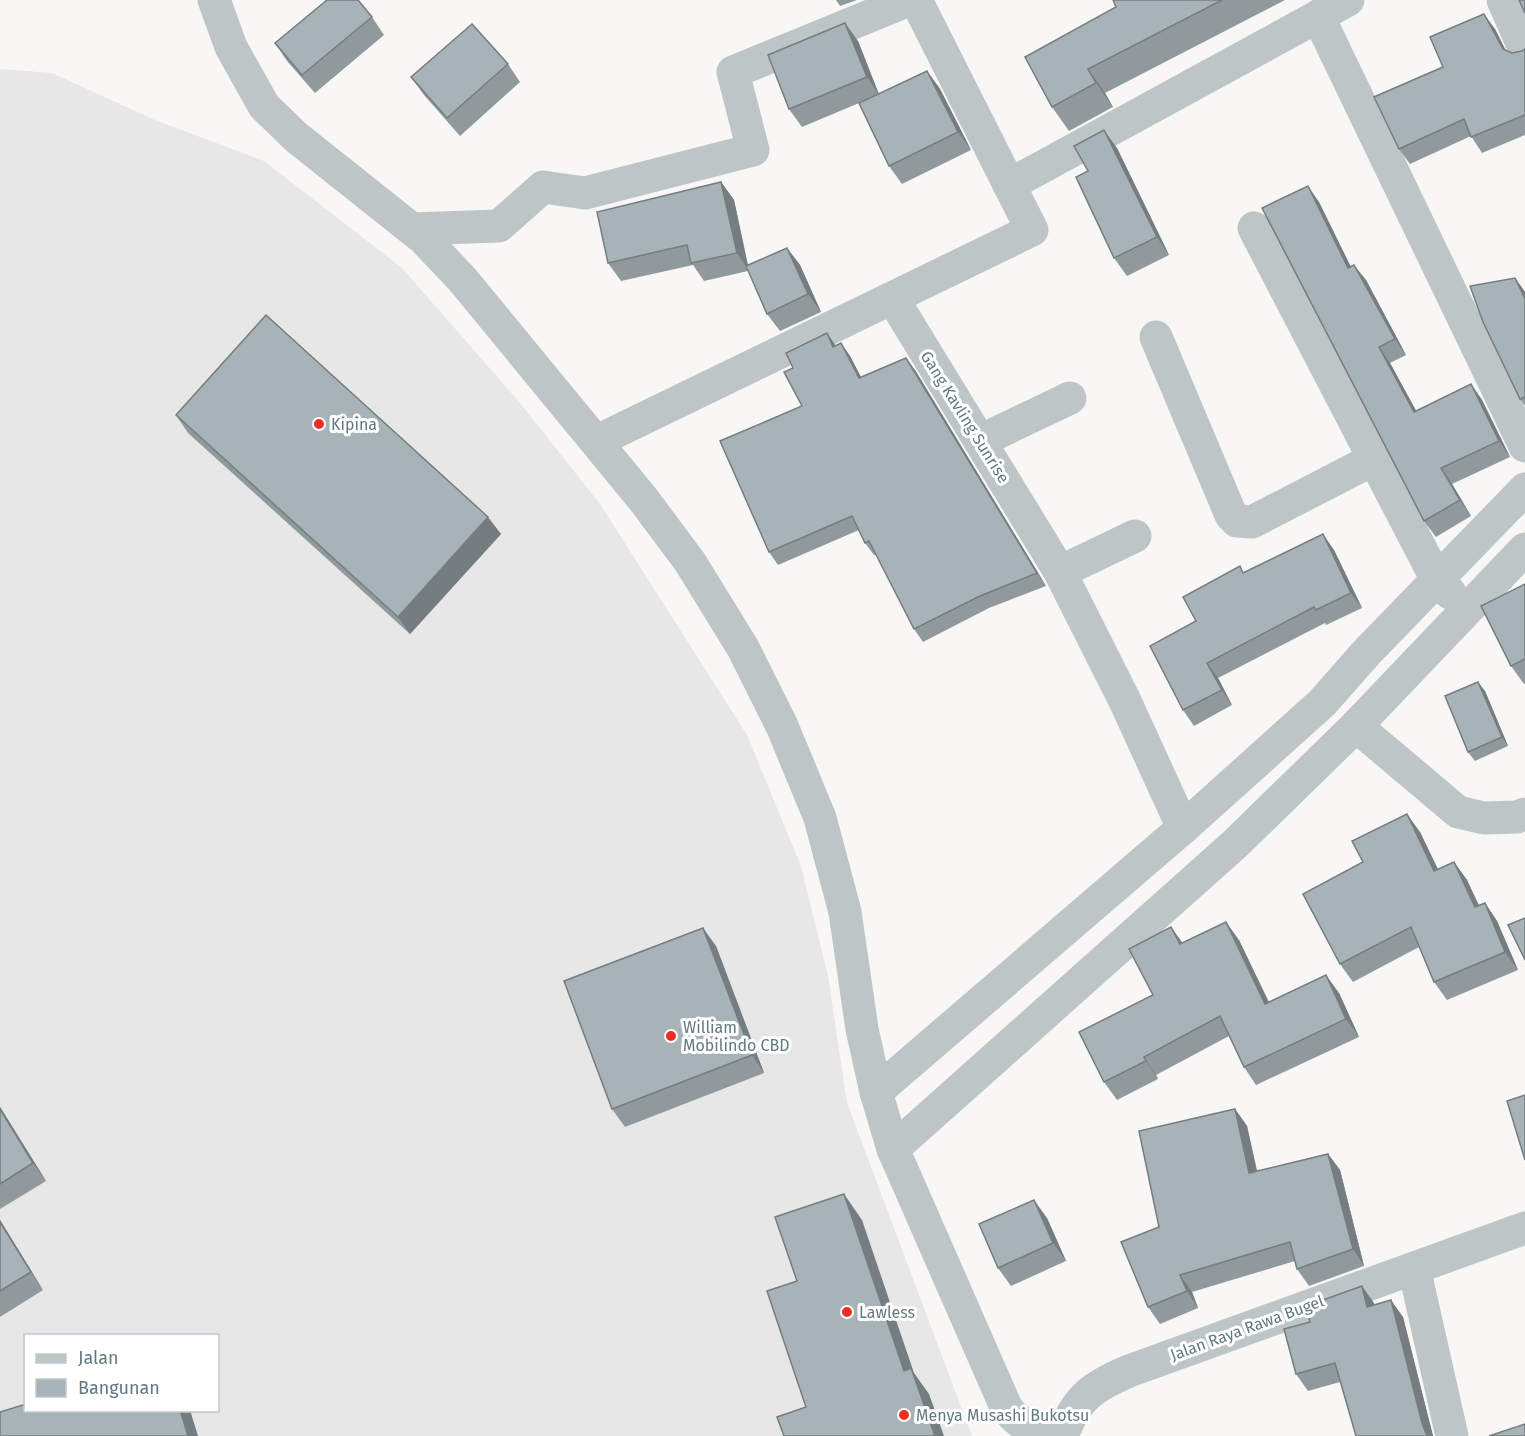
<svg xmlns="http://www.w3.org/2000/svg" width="1525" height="1436" font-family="'Fira Sans',sans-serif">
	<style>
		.built { fill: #e6e7e6; fill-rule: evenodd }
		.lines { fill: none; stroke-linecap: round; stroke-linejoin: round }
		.street { stroke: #bec5c7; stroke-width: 33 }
		.wall { fill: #909a9d }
		.shaded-wall { fill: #757d80 }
		.building { fill: #a7b3b7; stroke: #757d80; stroke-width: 1.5 }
		.poi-dot { fill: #e92f24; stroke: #fff; stroke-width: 2 }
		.labels { text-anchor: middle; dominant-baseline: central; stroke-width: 6; stroke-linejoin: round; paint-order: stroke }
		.street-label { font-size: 16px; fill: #627981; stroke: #fff }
		.poi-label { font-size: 16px; fill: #627981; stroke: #fff; text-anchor: start }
	</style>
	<rect width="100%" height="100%" fill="#f8f7f5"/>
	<!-- built -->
	<path class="built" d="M 0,69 L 52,73 L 155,120 L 264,161 L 402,268 L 520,403 L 600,504 L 747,735 L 801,866 L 828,976 L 847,1103 L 972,1436 L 0,1436 ZM 26,1336 L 218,1336 L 218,1410 L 26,1410 Z"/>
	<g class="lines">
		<!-- street -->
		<g class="street">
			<path d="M 214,0 L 231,47 L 264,106 L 296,137 L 423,238 L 462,279 L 643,499 L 690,562 L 743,648 L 782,726 L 820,818 L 845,912 L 862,1029 L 876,1092 L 893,1149 L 1006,1407 C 1017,1423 1031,1429 1048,1436"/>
			<polyline points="1503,0 1525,50"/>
			<polyline points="1318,16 1525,446"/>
			<polyline points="1009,185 1348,0"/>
			<polyline points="1254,228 1437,580 1450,593"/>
			<polyline points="412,229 499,226 543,187 585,193 753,150 733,72 909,0"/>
			<polyline points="893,299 1060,572 1125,701 1183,828"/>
			<polyline points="1156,337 1231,515 1237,521 1252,522 1374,459"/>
			<polyline points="597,441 1032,230 916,0"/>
			<polyline points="980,441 1070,398"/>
			<polyline points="1060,572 1135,536"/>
			<polyline points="1356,726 1458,812 1484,818 1517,817 1525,814"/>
			<polyline points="876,1092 1183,828 1322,703 1367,652 1525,489"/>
			<polyline points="893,1149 1235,844 1356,726 1525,549"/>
			<polyline points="1414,1268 1452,1436"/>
			<path d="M 1062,1436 C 1077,1397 1092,1387 1129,1371 L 1525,1228"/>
		</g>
	</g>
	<!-- wall -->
	<g class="wall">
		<polygon points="836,0 857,0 840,6"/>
		<polygon points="1113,0 1285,0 1105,93 1113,107 1069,131 1052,107 1116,7"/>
		<polygon points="372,17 384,35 315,93 287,61 275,43"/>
		<polygon points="1495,29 1506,51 1512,53 1522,51 1525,49 1525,135 1482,153 1471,136 1410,164 1399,149 1443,67"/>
		<polygon points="858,41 879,94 927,71 940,89 971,150 902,184 889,166 859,103 802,127 789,109"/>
		<polygon points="508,64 520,82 460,136 424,95 411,77"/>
		<polygon points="1117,148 1169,255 1127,276 1114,258 1088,171"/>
		<polygon points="721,182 734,200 748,265 787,248 800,265 821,312 780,331 767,314 748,271 704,281 693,265 621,281 608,263"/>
		<polygon points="1319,202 1351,267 1366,280 1406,355 1390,363 1416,411 1471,384 1482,400 1510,457 1452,484 1471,516 1436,537 1424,521"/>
		<polygon points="1515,278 1525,292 1525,406 1520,399"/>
		<polygon points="841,343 850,356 861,377 915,370 1046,586 989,608 923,642 914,629 876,554 874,555 865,543 859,530 778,565 769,552 836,346"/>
		<polygon points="176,415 501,534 410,634 188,433"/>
		<polygon points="1334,550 1362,608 1326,625 1325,623 1218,678 1232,705 1194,726 1183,710 1196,621 1244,572"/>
		<polygon points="1525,584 1525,683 1524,684 1511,666"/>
		<polygon points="1485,691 1508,746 1475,761 1468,752"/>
		<polygon points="1420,832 1438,869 1454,862 1467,880 1479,905 1485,903 1497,921 1518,970 1447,1000 1434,982 1419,947 1353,982 1340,964"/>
		<polygon points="1171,927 1182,943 1239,940 1269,1002 1339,993 1359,1037 1256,1085 1244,1067 1229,1036 1156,1075 1158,1079 1117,1100 1104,1082 1153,995"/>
		<polygon points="716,946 764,1073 625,1127 612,1109"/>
		<polygon points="0,1107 46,1181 0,1209"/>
		<polygon points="1235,1109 1247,1126 1257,1171 1328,1154 1340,1170 1364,1266 1309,1286 1297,1269 1295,1261 1192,1292 1198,1308 1160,1324 1148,1307 1159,1227"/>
		<polygon points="1047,1218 1066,1261 1011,1286 998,1268"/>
		<polygon points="0,1220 43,1290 0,1317"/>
		<polygon points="1362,1286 1374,1305 1403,1317 1433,1436 1356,1436 1340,1382 1308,1391 1296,1374 1310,1322"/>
	</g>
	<!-- shaded-wall -->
	<g class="shaded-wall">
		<polygon points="1484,14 1495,29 1513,65 1503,49"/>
		<polygon points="845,23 858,41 879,95 867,77"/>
		<polygon points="1088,69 1105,93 1113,107 1096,83"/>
		<polygon points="927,71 940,89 971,150 958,132"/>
		<polygon points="1104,130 1117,148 1169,255 1157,237"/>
		<polygon points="721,182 734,200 749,271 737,253"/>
		<polygon points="1308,186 1319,202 1359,284 1348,268"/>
		<polygon points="787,248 800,265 821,312 808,294"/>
		<polygon points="1354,265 1366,280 1406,355 1395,339"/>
		<polygon points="1515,278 1525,292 1525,299"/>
		<polygon points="827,333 836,346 833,347"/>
		<polygon points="841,343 850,356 868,391 859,378"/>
		<polygon points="1379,347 1390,363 1425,427 1414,412"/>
		<polygon points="906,358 915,370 1046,586 1037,573"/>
		<polygon points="1471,384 1482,400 1510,457 1499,441"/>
		<polygon points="1441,468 1452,484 1471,516 1460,500"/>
		<polygon points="488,517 501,534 410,634 398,617"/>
		<polygon points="1323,534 1334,550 1362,608 1351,593"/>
		<polygon points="1207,663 1218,678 1232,705 1222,690"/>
		<polygon points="1478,682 1485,691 1508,746 1502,737"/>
		<polygon points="1407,814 1420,832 1447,889 1434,871"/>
		<polygon points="1454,862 1467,880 1487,925 1475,907"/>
		<polygon points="1485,903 1497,921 1518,970 1505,952"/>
		<polygon points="1226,922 1239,940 1278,1022 1265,1004"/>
		<polygon points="1171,927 1184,945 1180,944"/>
		<polygon points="703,928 716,946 764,1073 752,1055"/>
		<polygon points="1326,975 1339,993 1359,1037 1346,1019"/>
		<polygon points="1144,1057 1156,1075 1158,1079 1146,1061"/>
		<polygon points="0,1107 46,1181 33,1163 0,1109"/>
		<polygon points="1235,1109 1247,1126 1261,1190 1249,1173"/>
		<polygon points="1328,1154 1340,1170 1364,1266 1353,1249"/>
		<polygon points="844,1194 862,1220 914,1373 929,1394 944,1436 935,1436 904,1371"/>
		<polygon points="1034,1200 1047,1218 1066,1261 1053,1243"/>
		<polygon points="0,1220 43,1290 31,1272 0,1222"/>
		<polygon points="1180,1275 1192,1292 1198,1308 1187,1291"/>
		<polygon points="1362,1286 1374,1303 1379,1324 1367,1307"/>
		<polygon points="1391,1300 1403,1317 1433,1436 1427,1436 1422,1423"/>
		<polygon points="180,1410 190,1410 198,1436 188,1436"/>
	</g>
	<!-- building -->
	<g class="building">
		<polygon points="327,0 358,0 372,17 302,75 275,43"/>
		<polygon points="1113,0 1222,0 1088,69 1096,83 1052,107 1025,57 1116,7"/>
		<polygon points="1519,0 1525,0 1525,13"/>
		<polygon points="1484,14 1503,49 1512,53 1522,51 1525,49 1525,115 1471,137 1464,119 1399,149 1374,97 1443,67 1430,37"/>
		<polygon points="845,23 867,77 789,109 768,55"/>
		<polygon points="472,24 508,64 447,118 411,77"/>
		<polygon points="927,71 958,132 889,166 859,103"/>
		<polygon points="1104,130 1157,237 1114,258 1076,177 1088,171 1074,146"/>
		<polygon points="721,182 737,253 691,263 687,245 608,263 597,212"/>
		<polygon points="1308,186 1348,268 1354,265 1395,339 1379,347 1414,412 1471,384 1499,441 1441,468 1460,500 1424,521 1262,208"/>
		<polygon points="787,248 808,294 767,314 746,266"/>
		<polygon points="1515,278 1525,299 1525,397 1520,399 1483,322 1470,286"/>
		<polygon points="266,315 488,517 398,617 176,415"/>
		<polygon points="827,333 833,347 841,343 859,378 906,358 1037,573 980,596 914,629 869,541 865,543 852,516 769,552 720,441 802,406 784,372 793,368 786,353"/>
		<polygon points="1323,534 1351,593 1316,610 1314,607 1207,663 1222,690 1183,710 1150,646 1196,621 1183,597 1240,566 1243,573"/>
		<polygon points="1525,584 1525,659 1511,666 1481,606"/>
		<polygon points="1478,682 1502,737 1468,752 1445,696"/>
		<polygon points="1407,814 1434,871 1454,862 1475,907 1485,903 1505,952 1434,982 1411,927 1340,964 1303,894 1363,862 1352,841"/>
		<polygon points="1525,918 1525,960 1508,925"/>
		<polygon points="1226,922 1265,1004 1326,975 1346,1019 1244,1067 1220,1016 1144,1057 1146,1061 1104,1082 1079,1032 1153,995 1129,949 1171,927 1180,944"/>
		<polygon points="703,928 752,1055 612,1109 564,981"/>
		<polygon points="1525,1095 1525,1160 1507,1101"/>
		<polygon points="0,1109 33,1163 0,1184"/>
		<polygon points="1235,1109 1249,1173 1328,1154 1353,1249 1297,1269 1290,1242 1180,1275 1187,1291 1148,1307 1121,1242 1159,1227 1139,1131"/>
		<polygon points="844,1194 904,1371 911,1368 935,1436 784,1436 777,1417 806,1407 767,1291 797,1281 775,1217"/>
		<polygon points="1034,1200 1053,1243 998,1268 979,1224"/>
		<polygon points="0,1222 31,1272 0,1291"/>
		<polygon points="1362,1286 1367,1307 1391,1300 1422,1423 1427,1436 1356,1436 1335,1363 1296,1374 1284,1329 1310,1322 1306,1306"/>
		<polygon points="26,1404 26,1410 180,1410 188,1436 0,1436 0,1412"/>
		<polygon points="1525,1424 1525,1436 1489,1436"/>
	</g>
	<!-- markers -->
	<g class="poi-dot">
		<circle cx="319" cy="424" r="6"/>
		<circle cx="671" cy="1036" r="6"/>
		<circle cx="847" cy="1312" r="6"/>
		<circle cx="904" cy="1415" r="6"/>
	</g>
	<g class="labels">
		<!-- street labels -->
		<g class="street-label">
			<text transform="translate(965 417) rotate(58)">Gang Kavling Sunrise</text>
			<text transform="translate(1247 1328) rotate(-20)">Jalan Raya Rawa Bugel</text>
		</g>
		<!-- poi labels -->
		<g class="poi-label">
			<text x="331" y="424">Kipina</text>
			<text x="683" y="1027">William<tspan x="683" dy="18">Mobilindo CBD</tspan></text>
			<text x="859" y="1312">Lawless</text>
			<text x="916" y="1415">Menya Musashi Bukotsu</text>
		</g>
	</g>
	<!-- legend -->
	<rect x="24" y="1334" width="195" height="78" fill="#ffffff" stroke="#c0c9cd" stroke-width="1.5"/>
	<rect x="36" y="1354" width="30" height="9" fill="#bec5c7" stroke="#c0c9cd" stroke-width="1.5"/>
	<text x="78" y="1364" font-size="18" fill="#627981">Jalan</text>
	<rect x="36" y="1379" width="30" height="18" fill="#a7b3b7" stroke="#c0c9cd" stroke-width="1.5"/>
	<text x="78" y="1394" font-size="18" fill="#627981">Bangunan</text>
</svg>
